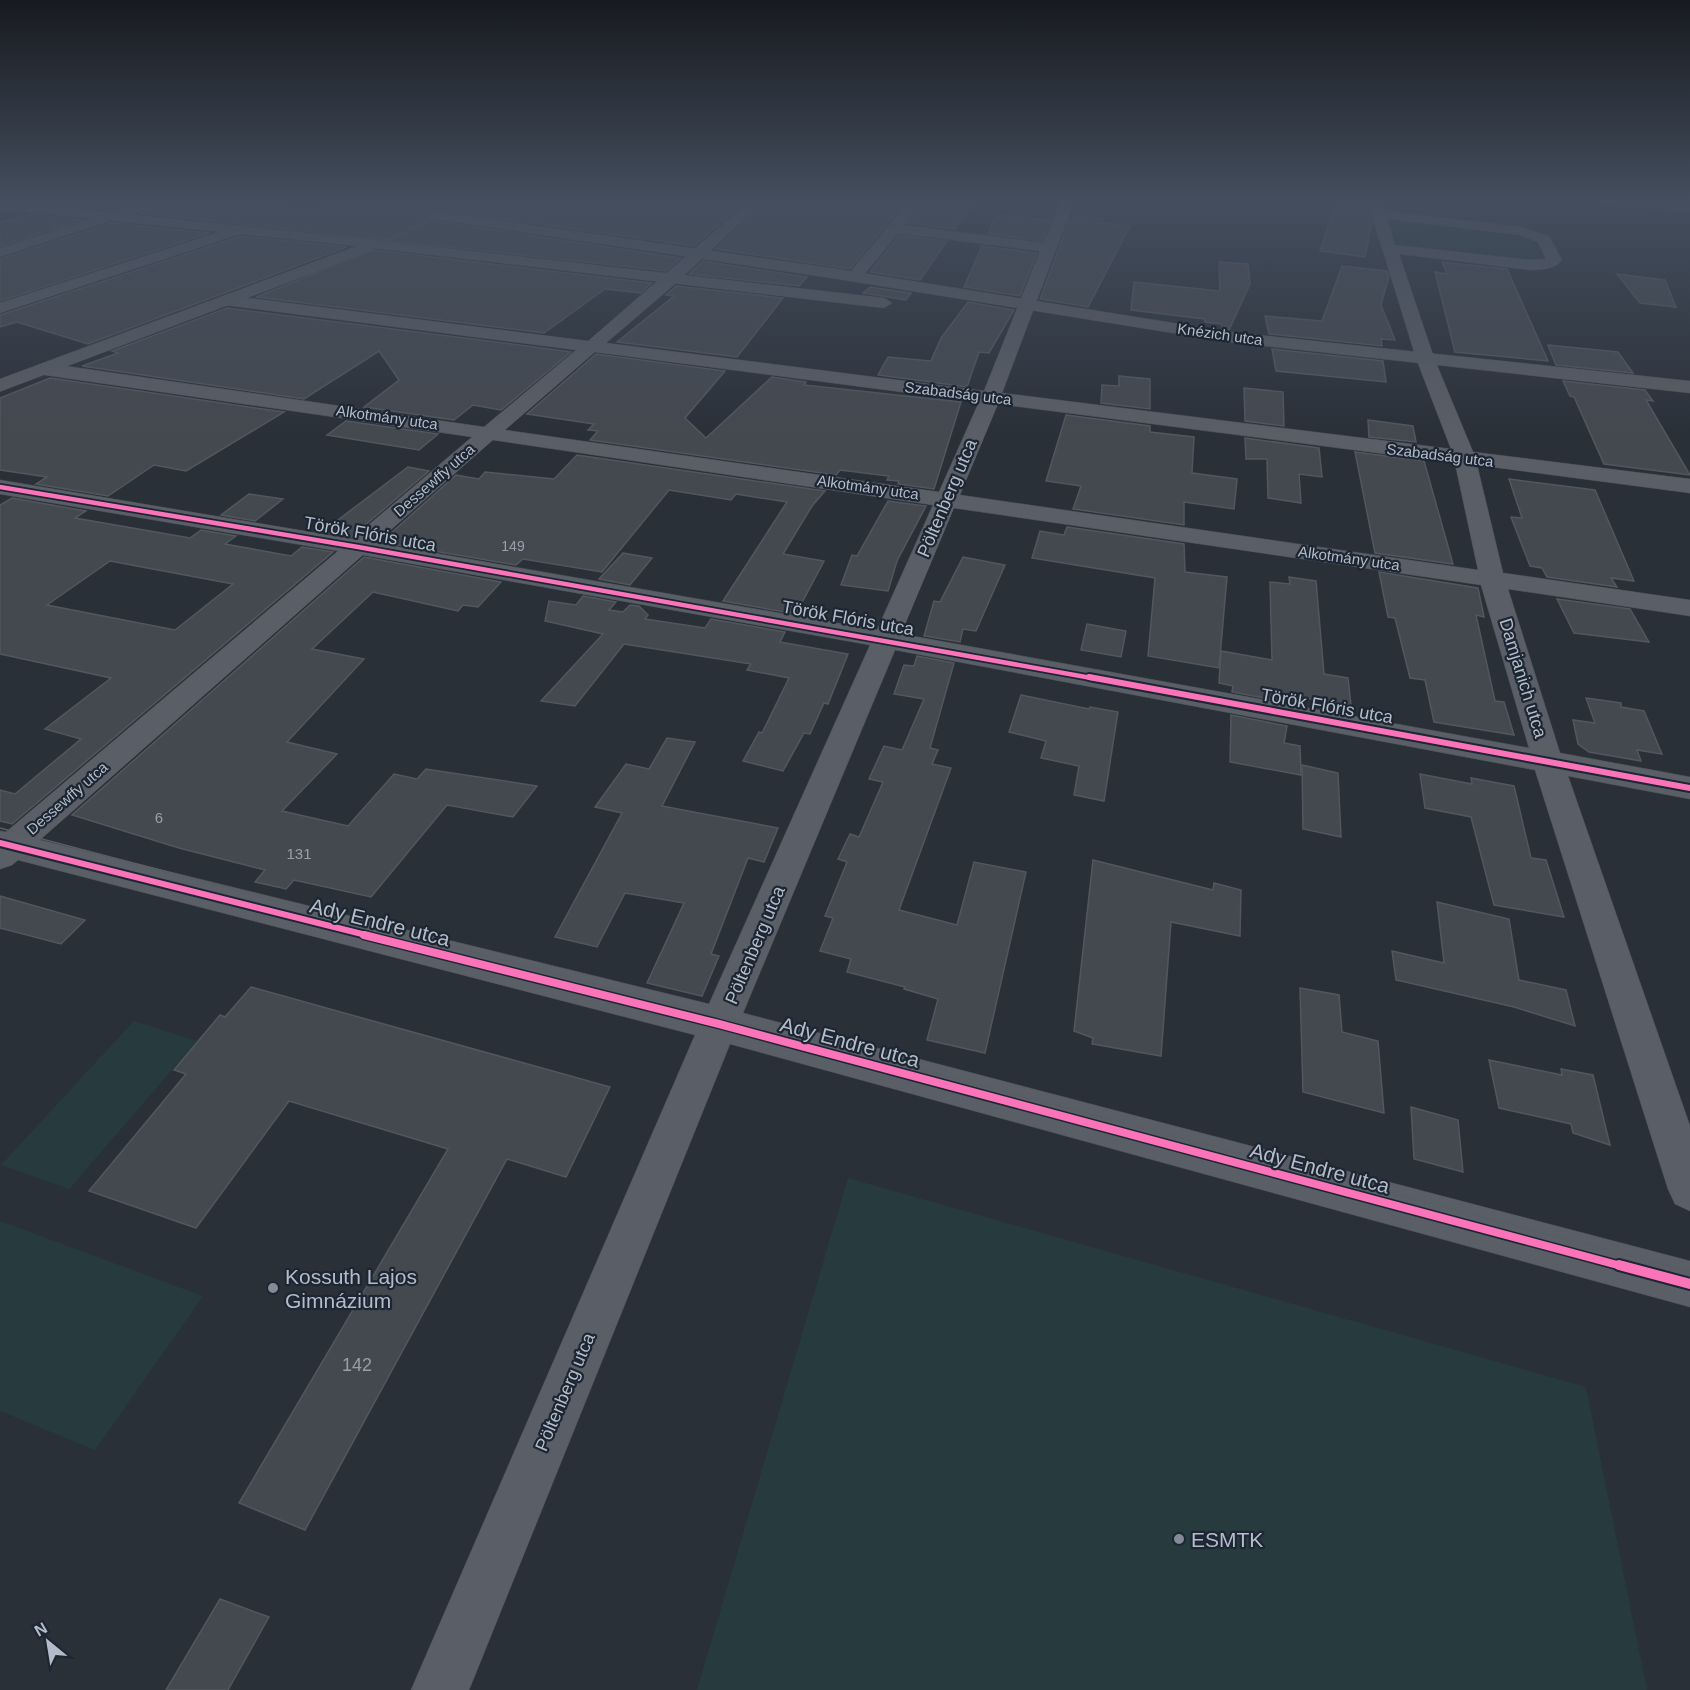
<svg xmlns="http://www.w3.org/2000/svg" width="1690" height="1690" font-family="Arial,sans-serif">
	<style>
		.green { fill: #273a3e }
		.building { fill: #444950; stroke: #52575f; stroke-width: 1.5; fill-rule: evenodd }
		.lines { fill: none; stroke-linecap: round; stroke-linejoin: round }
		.street-casing { stroke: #484c53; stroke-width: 1 }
		.secondary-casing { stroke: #484c53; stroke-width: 1 }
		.street { fill: #5a5e66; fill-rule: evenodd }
		.secondary { fill: #595d64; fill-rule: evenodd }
		.tram-far1 { stroke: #595d64; stroke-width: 1.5 }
		.tram { stroke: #595d64; stroke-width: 2 }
		.cycleway-far3-casing { stroke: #1d2633; stroke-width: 8 }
		.cycleway-far2-casing { stroke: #1d2633; stroke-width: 10 }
		.cycleway-far1-casing { stroke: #1d2633; stroke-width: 11 }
		.cycleway-casing { stroke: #1d2633; stroke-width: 14 }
		.cycleway-far3 { stroke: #fb73b8; stroke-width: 4.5 }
		.cycleway-far2 { stroke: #fb73b8; stroke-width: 6 }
		.cycleway-far1 { stroke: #fb73b8; stroke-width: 8 }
		.cycleway { stroke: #fb73b8; stroke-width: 10 }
		.poi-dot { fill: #848b96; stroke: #1d2633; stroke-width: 2 }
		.labels { text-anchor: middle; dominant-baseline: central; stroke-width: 4.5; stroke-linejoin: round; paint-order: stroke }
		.far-number-label { font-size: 14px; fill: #989fab }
		.far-street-label { font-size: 15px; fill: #b4bcc9; stroke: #1d2633 }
		.number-label { font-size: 15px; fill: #989fab }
		.street-label { font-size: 18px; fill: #b4bcc9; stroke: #1d2633 }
		.near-number-label { font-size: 18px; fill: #989fab }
		.near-street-label { font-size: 21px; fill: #b4bcc9; stroke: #1d2633 }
		.near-poi-label { font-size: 21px; fill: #b4bcc9; stroke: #1d2633; text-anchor: start }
	</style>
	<rect width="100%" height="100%" fill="#2a3038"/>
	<!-- green -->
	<g class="green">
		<polygon points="1389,218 1518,232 1532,238 1540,259 1539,262 1399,249"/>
		<polygon points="134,1021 197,1041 69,1189 1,1165"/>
		<polygon points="848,1178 1586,1387 1647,1690 697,1690"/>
		<polygon points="0,1221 203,1296 95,1450 0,1411"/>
	</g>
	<!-- building -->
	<g class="building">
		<polygon points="85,199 146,199 112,210 63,205"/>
		<polygon points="178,199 205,199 311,211 335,199 748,199 694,246 433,209 424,214 428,220 681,258 666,271 140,213"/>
		<polygon points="768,199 908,199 850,269 716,249"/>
		<polygon points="926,199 933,199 973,204 955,229 908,223"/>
		<polygon points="1337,199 1366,202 1372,222 1365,257 1320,251"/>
		<polygon points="30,214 82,220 0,246 0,222"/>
		<polygon points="996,215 1051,220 1043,241 988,234"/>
		<polygon points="1075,216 1103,219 1101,223 1130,226 1088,307 1040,299 1069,221 1072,222"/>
		<polygon points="111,223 209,233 0,301 0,259"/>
		<polygon points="899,235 947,241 920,280 870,272"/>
		<polygon points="241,236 347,247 88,344 17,322 0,327 0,315"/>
		<polygon points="982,246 1037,253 1020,296 964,287"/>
		<polygon points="374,250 652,283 641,293 605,289 544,333 256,297"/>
		<polygon points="703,261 807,277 799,286 689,274"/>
		<polygon points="1219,262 1248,264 1250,284 1229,330 1222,329 1222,324 1205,322 1205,319 1131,310 1134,282 1220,291"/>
		<polygon points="1442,262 1507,269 1548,361 1455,352 1435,272 1447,274"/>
		<polygon points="1342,266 1387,271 1389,276 1381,305 1395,340 1381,339 1382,346 1269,334 1265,316 1322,321"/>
		<polygon points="1617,274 1665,280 1676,307 1640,303"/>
		<polygon points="676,286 783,298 737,357 617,342 674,296 666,295"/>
		<polygon points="870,287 911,293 906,300 863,293"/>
		<polygon points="968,302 1014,310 989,353 979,352 967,387 878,375 888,357 931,361 941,338"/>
		<polygon points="227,308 527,346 571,352 501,410 473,405 454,420 364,407 399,380 379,351 304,399 82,366 118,353 112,351"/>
		<polygon points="1548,345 1618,352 1633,373 1556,365"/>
		<polygon points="1272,349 1383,361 1386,382 1276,371"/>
		<polygon points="596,354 725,371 685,418 706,438 772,377 806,382 804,385 961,402 934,489 898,484 899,481 887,480 889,476 840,470 836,475 590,440 598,431 588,430 594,424 527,414"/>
		<polygon points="1119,376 1150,379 1150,409 1101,403 1102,385 1119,386"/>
		<polygon points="50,378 284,412 186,471 154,465 108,496 36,484 47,477 0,470 0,398"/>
		<polygon points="1563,381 1645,390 1653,401 1646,400 1690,475 1604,464 1574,397 1570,396"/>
		<polygon points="1244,388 1283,392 1284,426 1245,421"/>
		<polygon points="1066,415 1150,426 1150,432 1194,437 1192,473 1237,479 1234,509 1184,502 1184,525 1073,509 1081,486 1046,481"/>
		<polygon points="1368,420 1413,426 1416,442 1369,437"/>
		<polygon points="346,421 438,434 419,450 327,435"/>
		<polygon points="1245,438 1319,448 1322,477 1299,474 1301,503 1268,498 1267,459 1246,459"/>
		<polygon points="1355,452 1424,461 1453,564 1375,553"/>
		<polygon points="577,455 825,491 812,506 783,554 824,561 796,614 723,601 787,502 736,494 731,500 669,490 602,572 523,559 516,565 381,542 456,475 479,479 485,472 554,479"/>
		<polygon points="408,467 429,471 351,537 322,532"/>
		<polygon points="1509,479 1595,490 1634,581 1611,578 1617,587 1547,577 1542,568 1530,566 1511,517 1522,518"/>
		<polygon points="249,494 283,499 255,521 221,515"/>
		<path d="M 12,498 L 86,511 L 75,518 L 190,538 L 201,530 L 236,536 L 225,544 L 291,556 L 302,547 L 333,552 L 12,824 L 0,821 L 0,790 L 15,794 L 81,739 L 45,729 L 111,678 L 0,654 L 0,505 ZM 110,561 L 233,584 L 175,630 L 47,605 Z"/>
		<polygon points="888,501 926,506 897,561 888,591 841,585 852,555 857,556"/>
		<polygon points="1067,527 1184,544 1185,572 1227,577 1219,668 1148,656 1155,578 1032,558 1040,531 1064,535"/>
		<polygon points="623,553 652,558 630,585 599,579"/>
		<polygon points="364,557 501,582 478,607 463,605 458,611 373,592 312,649 364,659 287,742 337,754 282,811 348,826 394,774 417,779 426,769 537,786 513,817 447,805 371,897 294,880 286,889 255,882 265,870 179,848 72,815"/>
		<polygon points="963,557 1005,565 976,631 963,629 960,642 924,636 934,601 940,602"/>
		<polygon points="1379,572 1478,588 1484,617 1476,615 1495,701 1504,702 1514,735 1434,722 1425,680 1410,678 1395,618 1388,617"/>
		<polygon points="1289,577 1316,581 1324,674 1348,678 1351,705 1299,697 1299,700 1292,699 1291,703 1232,692 1233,686 1219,683 1221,651 1272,660 1270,582 1290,584"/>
		<polygon points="583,596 616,602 609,610 623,612 630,605 639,606 648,615 645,619 705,628 711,619 785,632 780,642 848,654 828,704 824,703 810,734 804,733 783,771 743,761 759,732 762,733 789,678 747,670 751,664 624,644 575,706 541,701 603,634 545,621 549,601 576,605"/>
		<polygon points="1557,599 1630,609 1649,642 1574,633"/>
		<polygon points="1087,624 1126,631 1121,657 1081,650"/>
		<polygon points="917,656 954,663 930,748 938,750 932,764 951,768 899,910 957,925 974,862 1026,872 985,1053 927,1040 938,999 904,989 905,987 847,972 851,959 820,951 833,918 825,916 847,862 838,859 850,834 859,837 883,782 869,779 884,746 902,750 924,699 894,694 904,665 914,666"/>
		<polygon points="1021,695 1089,709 1090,707 1118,712 1104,801 1074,795 1079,766 1041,758 1046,741 1009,732"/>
		<polygon points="1586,698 1621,703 1621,707 1644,711 1662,754 1637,750 1641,761 1589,752 1578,744 1573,720 1595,723"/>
		<polygon points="1231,715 1287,726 1284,743 1300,746 1301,775 1230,762"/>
		<polygon points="667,738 695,742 662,806 778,828 764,862 748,858 711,954 719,956 702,996 647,983 684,903 625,893 597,947 555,937 622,813 595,807 626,764 649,769"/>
		<polygon points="1302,765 1338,773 1341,837 1303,829"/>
		<polygon points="1420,774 1472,784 1471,778 1514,786 1531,858 1546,860 1564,917 1494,905 1471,817 1425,808"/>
		<polygon points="1093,860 1213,890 1214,883 1241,890 1240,936 1171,922 1161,1056 1092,1044 1093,1038 1074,1031"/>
		<polygon points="0,896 85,920 61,944 0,928"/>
		<polygon points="1437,902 1509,919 1519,980 1566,990 1575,1026 1514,1007 1396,980 1392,951 1444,963"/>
		<polygon points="251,987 610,1087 566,1177 507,1159 305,1530 239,1503 448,1149 289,1101 196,1228 89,1191 186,1074 174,1070 220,1015 225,1017"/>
		<polygon points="1300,988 1339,995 1342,1032 1378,1041 1384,1113 1303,1092"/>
		<polygon points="1489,1060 1562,1075 1561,1069 1593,1075 1610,1145 1573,1133 1571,1124 1499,1108"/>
		<polygon points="1411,1107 1458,1120 1463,1172 1414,1159"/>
		<polygon points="220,1599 269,1617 228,1690 166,1690"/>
	</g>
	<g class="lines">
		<defs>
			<g id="street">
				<polygon points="13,199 32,199 0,213 0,204"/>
				<polygon points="155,199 176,199 0,257 0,248"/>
				<path d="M 752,199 L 766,199 L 675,284 L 606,343 L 984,391 L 1040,251 L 898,233 L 860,280 L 848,280 L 846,277 L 911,199 L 924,199 L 904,225 L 1044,243 L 1062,199 L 1075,199 L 1002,393 L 1451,449 L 1416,358 L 1367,199 L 1380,199 L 1384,211 L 1522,227 L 1549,236 L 1562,260 C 1554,270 1543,269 1531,270 L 1399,254 L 1434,358 L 1473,452 L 1690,479 L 1690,493 L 1477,465 L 1503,573 L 1690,600 L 1690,616 L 1508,589 L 1560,753 L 1690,777 L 1690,799 L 1568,776 L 1690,1126 L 1690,1211 L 1675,1204 L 1668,1189 L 1535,770 L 895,650 L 743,1013 L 1690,1261 L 1690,1307 L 730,1044 L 469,1690 L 411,1690 L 695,1035 L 18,860 L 12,865 L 0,869 L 0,831 L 6,832 L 338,551 L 0,494 L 0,480 L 352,539 L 472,437 L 45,375 L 38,373 L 36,369 L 38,365 L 45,363 L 484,427 L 576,350 L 225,305 L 217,300 L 225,295 L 588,341 ZM 1387,219 L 1520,235 L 1538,242 L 1546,259 L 1531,260 L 1395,245 ZM 595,352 L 979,402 L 939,492 L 505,430 ZM 998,404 L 1455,463 L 1478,570 L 960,495 ZM 493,440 L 933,505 L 877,630 L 376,543 ZM 954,508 L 1481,585 L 1529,748 L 901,634 ZM 363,555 L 870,645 L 709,1004 L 40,840 Z"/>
				<polygon points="1595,199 1645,199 1690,204 1690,212 1601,203"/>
				<polygon points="235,227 240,228 242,231 240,234 0,313 0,303"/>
			</g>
			<g id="secondary">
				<polygon points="0,201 375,240 884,298 892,303 884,308 373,248 371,251 0,391 0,379 357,246 0,209"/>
				<polygon points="433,211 831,268 1229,332 1690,381 1690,393 1229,342 831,278 428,218 426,215"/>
			</g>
		</defs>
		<!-- street casing -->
		<use href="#street" class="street-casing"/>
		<!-- secondary casing -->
		<use href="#secondary" class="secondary-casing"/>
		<!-- street -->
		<use href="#street" class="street"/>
		<!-- secondary -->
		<use href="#secondary" class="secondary"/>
		<!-- tram-far1 -->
		<g class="tram-far1">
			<polyline points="0,391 358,255 436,217 465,199"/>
			<polyline points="0,828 1673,1267"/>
		</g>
		<!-- tram -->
		<polyline class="tram" points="1667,1265 1690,1271"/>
		<defs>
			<polyline id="cycleway-far3" points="0,487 358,547 1097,679"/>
			<g id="cycleway-far2">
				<polyline points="1089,677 1690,788"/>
				<polyline points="0,843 370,936"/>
			</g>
			<polyline id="cycleway-far1" points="364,935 719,1024 1625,1267"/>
			<polyline id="cycleway" points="1619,1265 1690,1284"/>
		</defs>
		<!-- cycleway-far3 casing -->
		<use href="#cycleway-far3" class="cycleway-far3-casing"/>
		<!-- cycleway-far2 casing -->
		<use href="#cycleway-far2" class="cycleway-far2-casing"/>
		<!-- cycleway-far1 casing -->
		<use href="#cycleway-far1" class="cycleway-far1-casing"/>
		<!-- cycleway casing -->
		<use href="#cycleway" class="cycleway-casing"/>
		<!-- cycleway-far3 -->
		<use href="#cycleway-far3" class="cycleway-far3"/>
		<!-- cycleway-far2 -->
		<use href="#cycleway-far2" class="cycleway-far2"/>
		<!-- cycleway-far1 -->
		<use href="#cycleway-far1" class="cycleway-far1"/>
		<!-- cycleway -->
		<use href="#cycleway" class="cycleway"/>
	</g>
	<!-- sky -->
	<linearGradient id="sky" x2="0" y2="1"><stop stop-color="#171a1f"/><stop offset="0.46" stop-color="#444e5e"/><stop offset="1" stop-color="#444e5e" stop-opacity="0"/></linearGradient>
	<rect width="1690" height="436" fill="url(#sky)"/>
	<!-- markers -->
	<g class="poi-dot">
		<circle cx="273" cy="1288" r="6"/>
		<circle cx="1179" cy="1539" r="6"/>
	</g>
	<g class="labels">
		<!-- far-number labels -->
		<g class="far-number-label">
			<text x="513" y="546">149</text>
		</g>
		<!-- far-street labels -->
		<g class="far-street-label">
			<text transform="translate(1220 334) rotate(8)">Knézich utca</text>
			<text transform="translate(958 393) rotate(7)">Szabadság utca</text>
			<text transform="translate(387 417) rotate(8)">Alkotmány utca</text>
			<text transform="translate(1440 455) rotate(7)">Szabadság utca</text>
			<text transform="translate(434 480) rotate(-41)">Dessewffy utca</text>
			<text transform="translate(868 487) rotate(8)">Alkotmány utca</text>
			<text transform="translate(1349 558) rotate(8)">Alkotmány utca</text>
			<text transform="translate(67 798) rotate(-41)">Dessewffy utca</text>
		</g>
		<!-- number labels -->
		<g class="number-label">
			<text x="159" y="817">6</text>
			<text x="299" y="853">131</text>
		</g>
		<!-- street labels -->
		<g class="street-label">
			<text transform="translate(947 498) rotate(-67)">Pöltenberg utca</text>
			<text transform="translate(370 534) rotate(10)">Török Flóris utca</text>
			<text transform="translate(848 618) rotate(10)">Török Flóris utca</text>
			<text transform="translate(1523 678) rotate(73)">Damjanich utca</text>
			<text transform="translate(1327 706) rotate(10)">Török Flóris utca</text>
			<text transform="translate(755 945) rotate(-67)">Pöltenberg utca</text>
			<text transform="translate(565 1392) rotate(-67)">Pöltenberg utca</text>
		</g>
		<!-- near-number labels -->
		<g class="near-number-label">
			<text x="357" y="1365">142</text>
		</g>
		<!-- near-street labels -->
		<g class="near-street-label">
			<text transform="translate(380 922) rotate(14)">Ady Endre utca</text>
			<text transform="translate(850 1042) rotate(15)">Ady Endre utca</text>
			<text transform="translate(1320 1168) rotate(15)">Ady Endre utca</text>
		</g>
		<!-- near-poi labels -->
		<g class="near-poi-label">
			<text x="285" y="1276">Kossuth Lajos<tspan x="285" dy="24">Gimnázium</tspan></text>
			<text x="1191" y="1539">ESMTK</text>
		</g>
	</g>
	<!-- north arrow -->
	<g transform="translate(48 1642) rotate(330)" stroke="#1d2633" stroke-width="4.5" paint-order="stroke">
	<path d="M0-4.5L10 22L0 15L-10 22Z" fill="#b4bcc9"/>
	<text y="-9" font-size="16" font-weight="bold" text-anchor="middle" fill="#b4bcc9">N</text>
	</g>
</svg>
